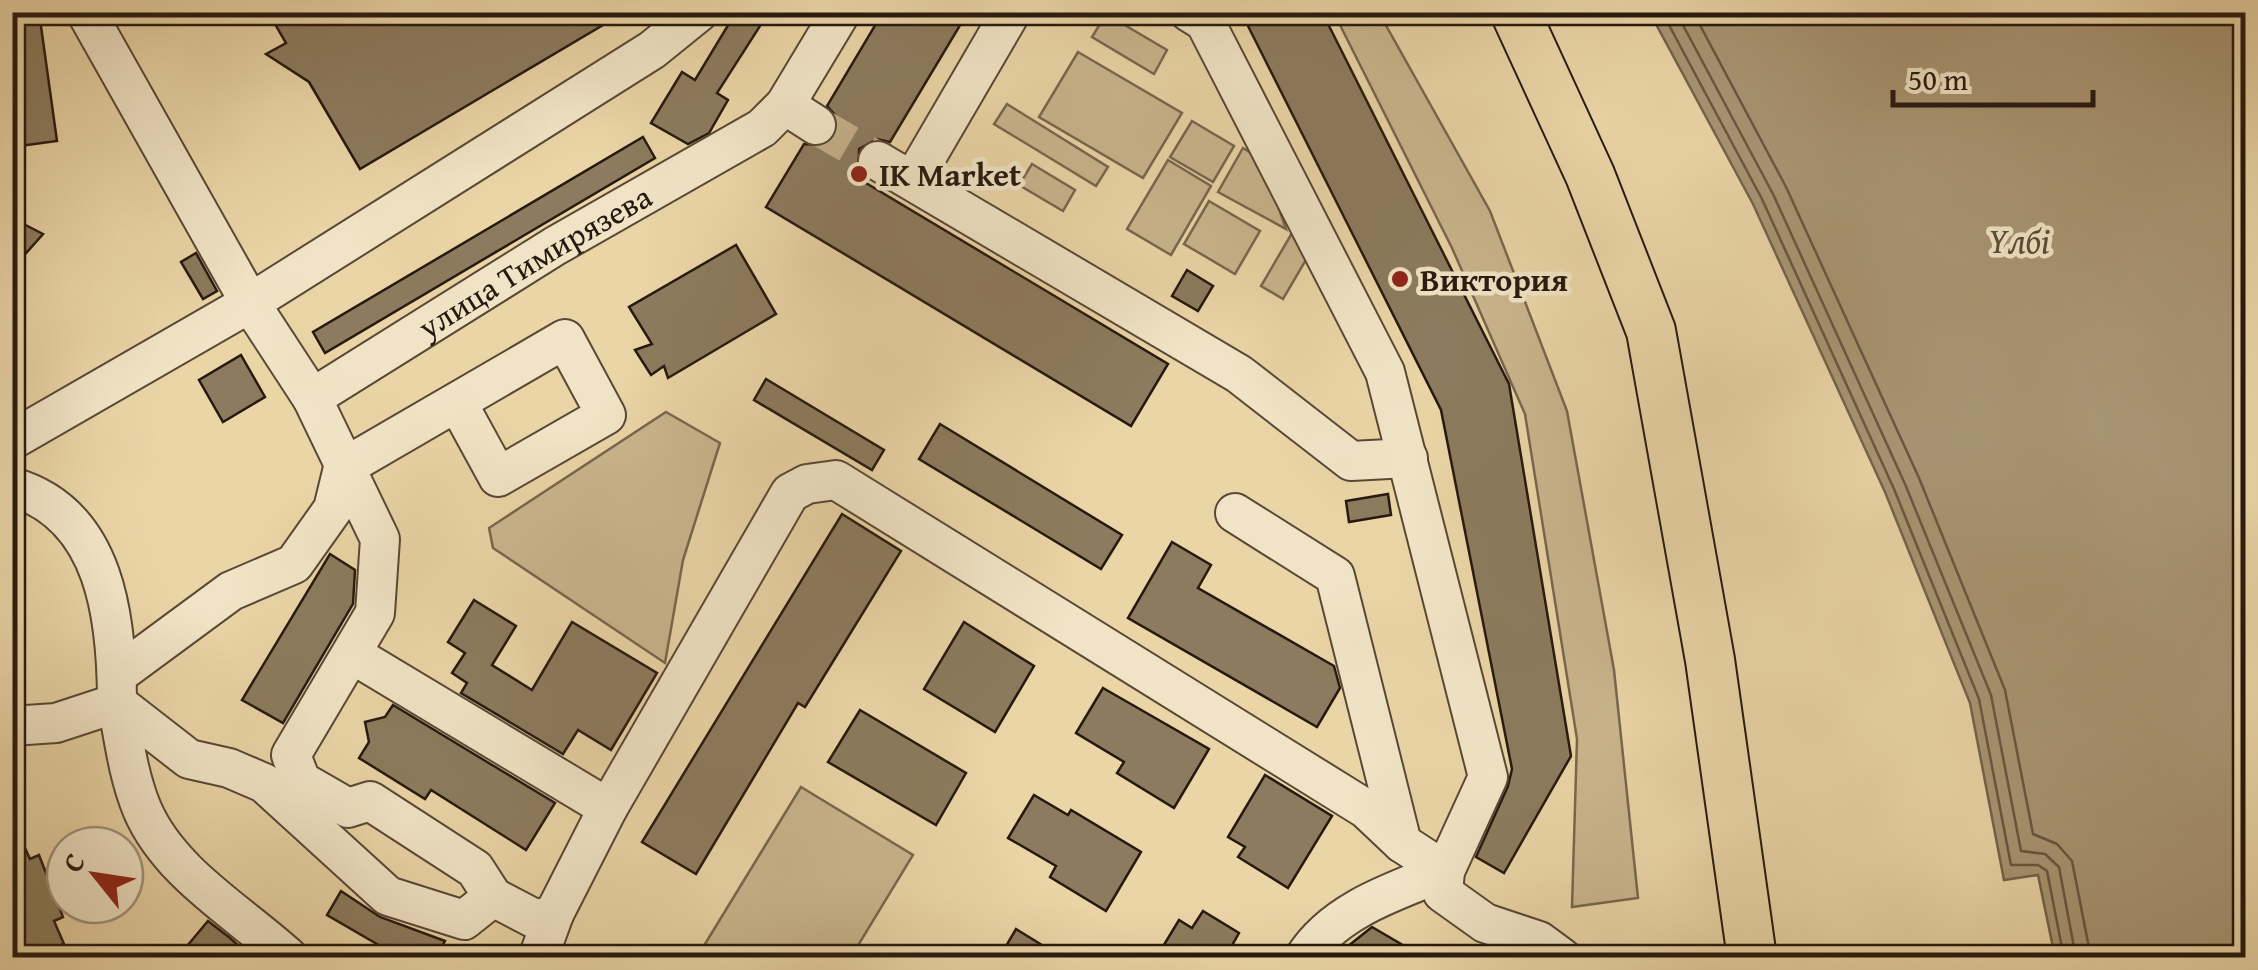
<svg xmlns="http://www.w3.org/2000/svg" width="2258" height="970" font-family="'Gentium Book Plus',serif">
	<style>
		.green { fill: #c9b58d; stroke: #78674e; stroke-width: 2.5 }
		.water { fill: #a89573; stroke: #74634b; stroke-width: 2.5 }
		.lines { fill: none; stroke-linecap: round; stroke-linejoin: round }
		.shore { stroke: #685741; stroke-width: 2.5 }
		.building { fill: #8c7b5e; stroke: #27190f; stroke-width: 2.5 }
		.minor-tunnel { stroke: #c3af89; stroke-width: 38; stroke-dasharray: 38 19; stroke-linecap: butt }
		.minor-casing { stroke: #584835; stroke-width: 42 }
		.major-casing { stroke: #27190f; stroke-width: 52 }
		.minor { stroke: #f1e4c6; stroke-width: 38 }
		.major { stroke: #ead5a7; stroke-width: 48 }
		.poi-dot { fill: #8f2418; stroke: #f1e4c6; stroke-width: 4 }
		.labels { text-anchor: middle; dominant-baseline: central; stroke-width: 9; stroke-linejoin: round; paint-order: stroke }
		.poi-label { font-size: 32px; font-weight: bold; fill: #27190f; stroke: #f1e4c6; text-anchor: start }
		.street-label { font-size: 32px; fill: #27190f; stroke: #f1e4c6 }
		.water-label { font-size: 35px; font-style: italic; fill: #5b4b37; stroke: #f1e4c6 }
	</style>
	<rect width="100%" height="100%" fill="#ead5a7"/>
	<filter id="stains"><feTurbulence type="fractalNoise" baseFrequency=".002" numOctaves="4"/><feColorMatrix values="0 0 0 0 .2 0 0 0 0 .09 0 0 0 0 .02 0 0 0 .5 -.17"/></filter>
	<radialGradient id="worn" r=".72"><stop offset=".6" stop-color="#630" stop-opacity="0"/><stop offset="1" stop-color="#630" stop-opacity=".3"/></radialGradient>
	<!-- green -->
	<g class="green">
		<polygon points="1334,13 1379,13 1490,211 1567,411 1614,670 1638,898 1572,907 1577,739 1525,414 1452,248"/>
		<polygon points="1106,14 1167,50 1154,74 1092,37"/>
		<polygon points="1078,52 1182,113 1143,178 1039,117"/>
		<polygon points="1007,104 1108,167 1096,186 994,124"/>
		<polygon points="1192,121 1234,146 1213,182 1170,157"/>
		<polygon points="1243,148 1262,160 1286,229 1218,192"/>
		<polygon points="1168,160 1211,186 1171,255 1127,229"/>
		<polygon points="1032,164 1075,190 1063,211 1019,185"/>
		<polygon points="1209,201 1260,231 1235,274 1184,244"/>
		<polygon points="1292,233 1314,246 1283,299 1261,286"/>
		<polygon points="666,412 720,443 683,560 665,663 493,548 489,528"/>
		<polygon points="801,787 913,855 851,957 697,957"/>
	</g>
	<!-- water -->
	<polygon class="water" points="1650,13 2245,13 2245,957 2055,957 2038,875 2004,880 1970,703 1885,492 1753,204"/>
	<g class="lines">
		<!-- shore -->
		<g class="shore">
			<polyline points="1662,12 1762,199 1894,489 1979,699 2011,865 2038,865 2047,871 2064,958"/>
			<polyline points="1676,12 1773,194 1905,484 1991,695 2021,851 2045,854 2059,867 2076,958"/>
			<polyline points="1693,12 1786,187 1919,478 2005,690 2033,834 2057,844 2072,861 2091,958"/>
		</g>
	</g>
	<!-- building -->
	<g class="building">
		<polygon points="12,12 39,12 57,141 12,147"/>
		<polygon points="268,12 625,12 360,169 309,82 266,54 286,43"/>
		<polygon points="736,12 769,12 717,93 728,100 709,133 688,144 651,123 682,72 695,80"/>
		<polygon points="883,12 968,12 890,142 877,139 859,149 859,173 866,183 1168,364 1131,426 766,207 804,144 825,145 835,136 836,116 827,106"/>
		<polygon points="1241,12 1322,12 1509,384 1571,756 1504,873 1476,857 1508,786 1512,769 1441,410"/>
		<polygon points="643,137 655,158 325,353 313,332"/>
		<polygon points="12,218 43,234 12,269"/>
		<polygon points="736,245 776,314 668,378 664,366 651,375 635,350 652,344 629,307"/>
		<polygon points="196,253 217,291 203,299 181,262"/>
		<polygon points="1187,270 1213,286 1198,311 1172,296"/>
		<polygon points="241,355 265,397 223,422 199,380"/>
		<polygon points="766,379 884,450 872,470 754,400"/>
		<polygon points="940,424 1122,535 1101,569 919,459"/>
		<polygon points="1388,494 1391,515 1349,522 1346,501"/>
		<polygon points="842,514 901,551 805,707 798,703 696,874 642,842"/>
		<polygon points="1172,542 1211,565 1198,588 1334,666 1340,688 1317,727 1128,618"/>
		<polygon points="330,554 355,570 353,604 283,723 242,700"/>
		<polygon points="474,600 516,626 492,665 532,690 572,622 657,673 611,750 578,730 563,754 461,693 467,683 452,673 465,653 448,642"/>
		<polygon points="964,622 1034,666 995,732 924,689"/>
		<polygon points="1103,688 1209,749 1174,808 1117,773 1124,762 1076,733"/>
		<polygon points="393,705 555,803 526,850 431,790 425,799 359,758 369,742 365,722 385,717"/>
		<polygon points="860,710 966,773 936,825 828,762"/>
		<polygon points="1265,775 1332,816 1288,888 1238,857 1245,847 1228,837"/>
		<polygon points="1034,795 1068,815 1071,810 1141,852 1106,911 1050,877 1056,866 1008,838"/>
		<polygon points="12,819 30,859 39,855 63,917 54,921 64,944 42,952 45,958 12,958"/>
		<polygon points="341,891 380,917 445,941 436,958 401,958 327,915"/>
		<polygon points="1203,911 1239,933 1225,958 1156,958 1179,920 1192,928"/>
		<polygon points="208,921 230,938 252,958 177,958"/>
		<polygon points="1372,927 1425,958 1333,958"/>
		<polygon points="1016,929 1063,958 999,958"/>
	</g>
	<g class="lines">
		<!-- minor-tunnel -->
		<polyline class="minor-tunnel" points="816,125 878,161"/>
		<defs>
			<g id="minor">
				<path id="s1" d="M 699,12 L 652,50 L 250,303 L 312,398 L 555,246 L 762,128 L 785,105 L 841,12"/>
				<polyline points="1189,12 1205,22 1385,372 1488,777 1445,871 1443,893 1485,923 1539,941 1562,958"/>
				<polyline points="785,105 816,125"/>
				<polyline points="878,161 1239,374 1351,461 1408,458"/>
				<polyline points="913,180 1011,12"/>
				<polyline points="312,398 380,539 375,613 291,755 301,781 348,808 370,801 475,869 493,897 537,920 554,914 608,808 352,654"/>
				<polyline points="12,440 250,303 86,12"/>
				<path d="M 12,487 C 107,514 117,621 117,703 L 56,723 L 12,726"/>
				<polyline points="1235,513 1335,576 1402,843"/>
				<polyline points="117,675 231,591 294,564 333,509 343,468 565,339 606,415 498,477 457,402"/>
				<polyline points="608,808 790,493 807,484 836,480 1366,809 1402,843 1445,871"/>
				<path d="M 289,958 C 240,913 169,873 142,809 C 128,775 124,739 117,703 L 189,759 L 229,768 L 264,783 L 388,896 L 464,920 L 493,897"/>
				<polyline points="538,958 554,914"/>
				<path d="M 1304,958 C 1334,910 1395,891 1445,871"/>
			</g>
			<polyline id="major" points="1515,12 1590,175 1651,331 1710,660 1752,958"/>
		</defs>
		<!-- minor casing -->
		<use href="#minor" class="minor-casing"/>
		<!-- major casing -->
		<use href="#major" class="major-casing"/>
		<!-- minor -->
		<use href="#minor" class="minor"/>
		<!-- major -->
		<use href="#major" class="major"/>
	</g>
	<!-- markers -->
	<g class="poi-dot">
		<circle cx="859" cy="174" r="10"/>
		<circle cx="1400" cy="279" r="10"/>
	</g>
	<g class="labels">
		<!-- poi labels -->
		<g class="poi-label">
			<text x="879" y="174">IK Market</text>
			<text x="1420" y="279">Виктория</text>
		</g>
		<!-- street labels -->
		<g class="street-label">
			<text stroke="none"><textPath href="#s1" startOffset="910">улица Тимирязева</textPath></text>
		</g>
		<!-- water labels -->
		<g class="water-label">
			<text x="2019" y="240">Үлбі</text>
		</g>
	</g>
	<!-- margin -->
	<rect width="2258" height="970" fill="none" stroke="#ead5a7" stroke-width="50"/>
	<rect x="15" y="15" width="2228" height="940" fill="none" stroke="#27190f" stroke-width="5"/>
	<rect x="25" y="25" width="2208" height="920" fill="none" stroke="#27190f" stroke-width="2.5"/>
	<!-- north arrow -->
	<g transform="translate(95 875) rotate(300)"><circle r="48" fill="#f1e4c6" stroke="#a0937d" stroke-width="2.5"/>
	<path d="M0-8L18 38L0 25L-18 38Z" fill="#8f2418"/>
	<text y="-15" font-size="28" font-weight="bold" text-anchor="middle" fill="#27190f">С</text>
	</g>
	<!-- scale -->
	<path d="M1893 90v15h200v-15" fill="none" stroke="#27190f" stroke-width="5"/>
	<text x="1908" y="90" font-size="30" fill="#27190f" stroke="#f1e4c6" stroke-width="8" paint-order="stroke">50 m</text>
	<rect width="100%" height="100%" filter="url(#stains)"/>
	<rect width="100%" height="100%" fill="url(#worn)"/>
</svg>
